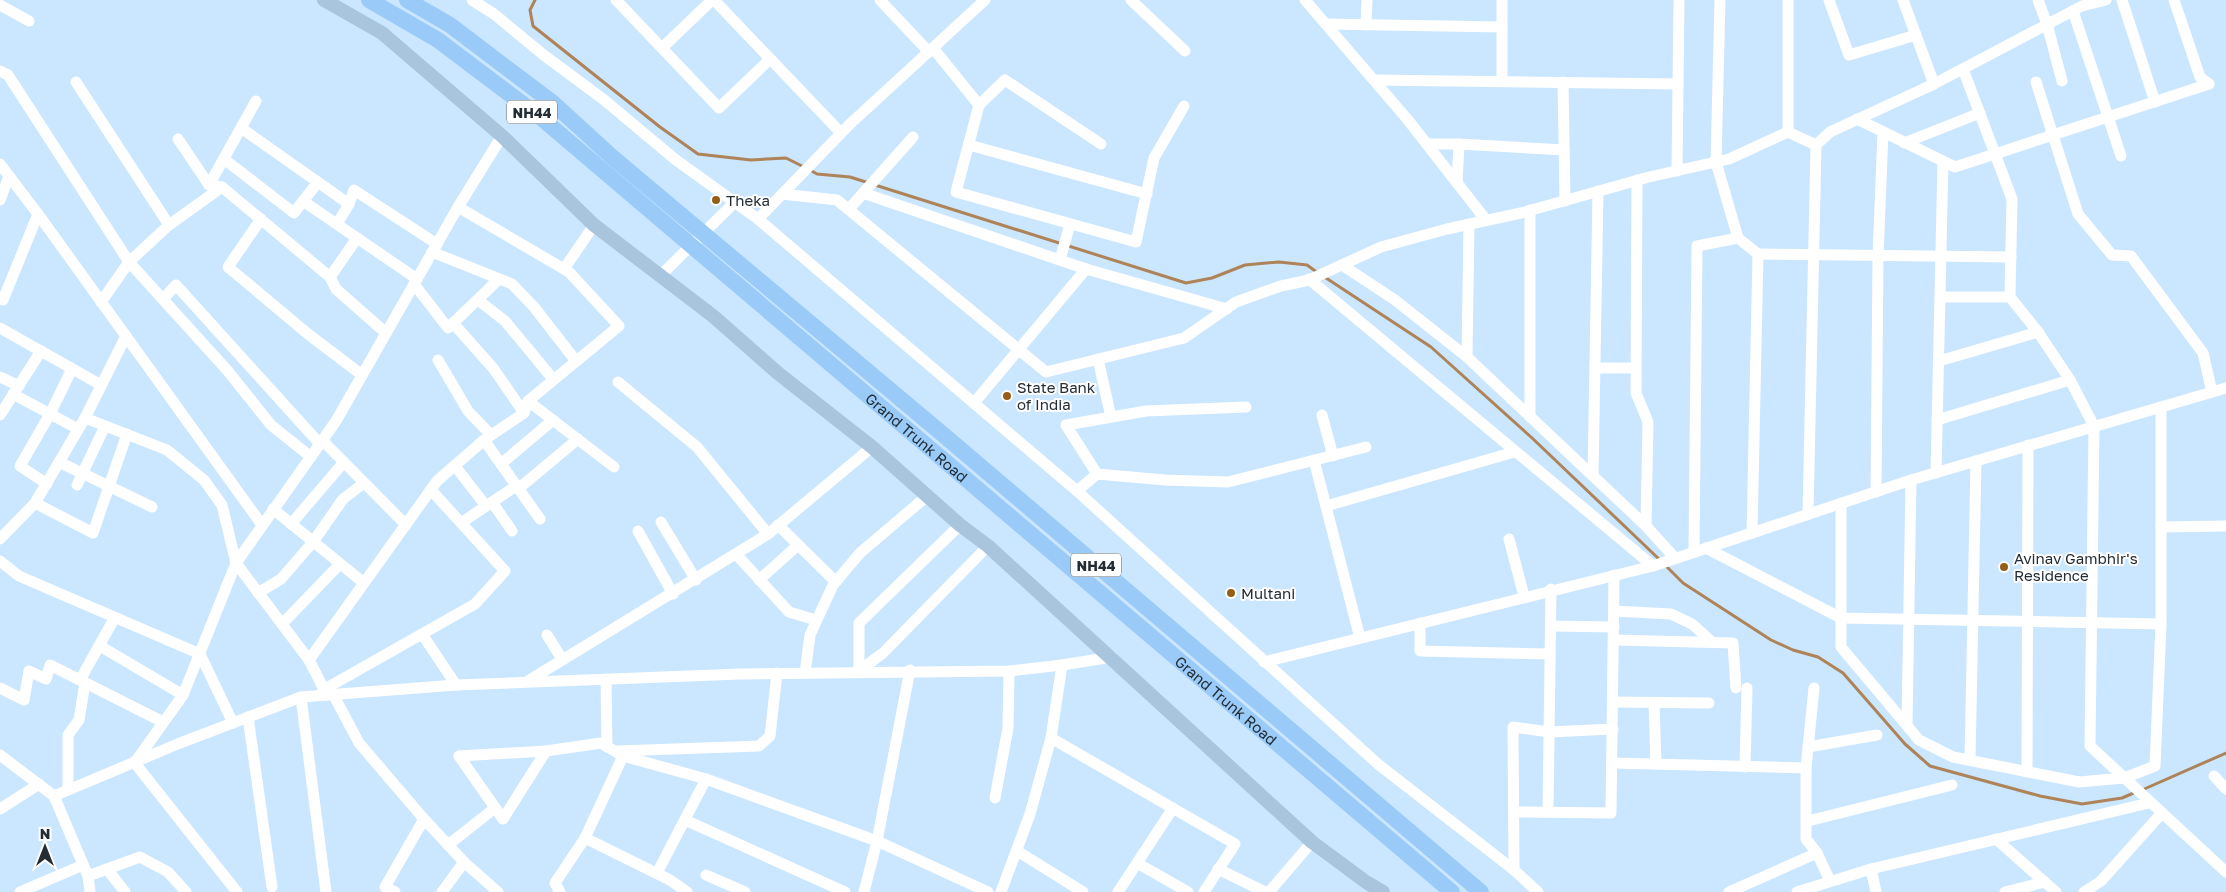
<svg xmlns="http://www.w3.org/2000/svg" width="2226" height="892" font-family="'Golos Text',sans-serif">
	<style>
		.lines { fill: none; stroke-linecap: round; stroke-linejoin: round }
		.stream { stroke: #ad8357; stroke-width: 3 }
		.minor { stroke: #fff; stroke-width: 11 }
		.major { stroke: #a9c5dd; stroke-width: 14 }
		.highway { stroke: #9acbf8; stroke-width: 16 }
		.poi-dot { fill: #955e16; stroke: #fff; stroke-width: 2 }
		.labels { text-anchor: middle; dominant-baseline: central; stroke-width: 4; stroke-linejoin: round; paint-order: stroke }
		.shield { fill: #fff; stroke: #656c72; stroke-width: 1 }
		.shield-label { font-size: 14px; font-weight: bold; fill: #232d36 }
		.poi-label { font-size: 15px; fill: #232d36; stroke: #fff; text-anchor: start }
		.street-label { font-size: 15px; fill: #232d36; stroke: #fff }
	</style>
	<rect width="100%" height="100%" fill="#cbe6ff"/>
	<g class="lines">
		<!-- stream -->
		<g class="stream">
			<polyline points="535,0 530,10 533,26 660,127 698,154 751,160 786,158 804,167"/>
			<polyline points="810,170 817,174 850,177 869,183"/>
			<polyline points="875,185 1186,283 1212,278 1245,265 1279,262 1307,265 1318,273"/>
			<polyline points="1323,276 1431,347 1531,437 1660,560"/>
			<polyline points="1664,564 1683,583 1771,640 1793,650 1818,657 1843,673 1905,744 1930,766 2040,796 2082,804 2122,798 2136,792"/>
			<polyline points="2142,790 2226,753"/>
		</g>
		<!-- minor -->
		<g class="minor">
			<polyline points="472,0 494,14 545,56 603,99 676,160 758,219 1077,491 1379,765 1514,870 1538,892"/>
			<polyline points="616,0 719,108 770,59"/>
			<polyline points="714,0 841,133"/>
			<polyline points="880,0 929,52"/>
			<polyline points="1131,0 1185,51"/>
			<polyline points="1305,0 1408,120 1486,220"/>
			<polyline points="1502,0 1502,81"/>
			<polyline points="1720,0 1716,162 1738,238 1758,254 1752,533"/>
			<polyline points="1829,0 1849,55 1916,35"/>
			<polyline points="1903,0 1934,84"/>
			<polyline points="2038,0 2047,24 2062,81"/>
			<polyline points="2122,0 2155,102"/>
			<polyline points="2174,0 2200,77 2209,84"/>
			<polyline points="0,5 29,21"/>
			<polyline points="2073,11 2121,156"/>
			<polyline points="1326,24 1502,27"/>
			<polyline points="1366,25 1367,0"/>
			<polyline points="662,48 712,0"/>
			<polyline points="933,48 979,105 956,192 1136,242 1154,158 1184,106"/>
			<polyline points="1963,69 2012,199 2010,297 2038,332 2070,380 2094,426 2090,746 2226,872"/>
			<polyline points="0,71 8,75 129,262 227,370 271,425 311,457"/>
			<polyline points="1374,80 1678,84"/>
			<polyline points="76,82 169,225"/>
			<polyline points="1563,82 1565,201"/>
			<polyline points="2036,82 2078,214 2112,255 2131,256 2203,353 2212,392"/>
			<polyline points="979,105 1005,80 1101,144"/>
			<polyline points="1857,119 1955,167 2209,84"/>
			<polyline points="241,128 349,204"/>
			<polyline points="1788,132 1788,0"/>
			<polyline points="178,139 209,185 222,187 330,277 357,238"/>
			<polyline points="1904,143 1980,113"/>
			<polyline points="1427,144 1459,144"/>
			<polyline points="969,145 1147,194"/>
			<polyline points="224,159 294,213 303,201 417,279"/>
			<polyline points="0,164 38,214 262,525"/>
			<polyline points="1677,171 1679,0"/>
			<polyline points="1637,180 1636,393 1648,422 1646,526"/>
			<polyline points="1457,183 1459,144 1564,150"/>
			<polyline points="209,185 256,101"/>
			<polyline points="863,193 1086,269 1227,309"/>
			<polyline points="782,194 837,200 1046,372 1184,338 1236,302 1281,286 1309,280 1381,247 1447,229 1521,213 1649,177 1729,159 1788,132 1816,145"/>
			<polyline points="0,200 9,176"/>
			<polyline points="303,201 318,182"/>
			<polyline points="849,209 913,137"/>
			<polyline points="261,219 228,267 308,334 362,375"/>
			<polyline points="758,219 850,124 985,0"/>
			<polyline points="337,224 349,204 354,190 437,244"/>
			<polyline points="432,252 512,284 534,307 576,361"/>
			<polyline points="1758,254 2011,257"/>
			<polyline points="1060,260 1070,224"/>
			<polyline points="1342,265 1395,300 1467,357 1646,526 1675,558"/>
			<polyline points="564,269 594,225"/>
			<polyline points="660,276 735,202"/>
			<polyline points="330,277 336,289 386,333"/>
			<polyline points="1309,279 1653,566"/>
			<polyline points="414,284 448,328 499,279"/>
			<polyline points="1940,297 2010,297"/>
			<polyline points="0,299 3,300 38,214"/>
			<polyline points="163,299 176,285 320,444"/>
			<polyline points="478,300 505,321 553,379"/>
			<polyline points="101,302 129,262 169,225 222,187"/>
			<polyline points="453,323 493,368 524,413"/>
			<polyline points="0,328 101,385"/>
			<polyline points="1467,357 1469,224"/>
			<polyline points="1098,359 1111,417"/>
			<polyline points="438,360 468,411 491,435"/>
			<polyline points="1939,361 2038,332"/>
			<polyline points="1595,368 1636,368"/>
			<polyline points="0,377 19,386"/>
			<polyline points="618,382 697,447 768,534"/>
			<polyline points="13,394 78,429"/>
			<polyline points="528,401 614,467"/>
			<polyline points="974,403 1086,269"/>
			<polyline points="1246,407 1146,411 1066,425 1097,474 1165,480 1228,482 1366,447"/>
			<polyline points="0,415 41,351"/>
			<polyline points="1322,415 1333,456"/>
			<polyline points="1530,417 1530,210"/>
			<polyline points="85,418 167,450 204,480 222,505 236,563 309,660 327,695"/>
			<polyline points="1937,420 2070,380"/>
			<polyline points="484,440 540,519"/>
			<polyline points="323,441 406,525"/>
			<polyline points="1314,460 1360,638"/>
			<polyline points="59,462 152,507"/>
			<polyline points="501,464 553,420"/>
			<polyline points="455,466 486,506"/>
			<polyline points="1936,473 1943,161"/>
			<polyline points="1593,476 1598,191"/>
			<polyline points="47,484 20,466 50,414 72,369"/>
			<polyline points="77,485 105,426"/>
			<polyline points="518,489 578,439"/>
			<polyline points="1077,491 1097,474"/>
			<polyline points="1876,492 1878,256 1883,132"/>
			<polyline points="492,502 512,531"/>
			<polyline points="35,503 93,533 127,434"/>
			<polyline points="1841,503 1841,647 1919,740 1953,757 2079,782 2124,778 2155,766 2161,624 2161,407"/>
			<polyline points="1326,506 1511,453"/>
			<polyline points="273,509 364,583"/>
			<polyline points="1808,514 1816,145 1830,132 1934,84 2082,6 2106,0"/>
			<polyline points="661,522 696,580"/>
			<polyline points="461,523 516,486"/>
			<polyline points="291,524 344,462"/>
			<polyline points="778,525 836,582"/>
			<polyline points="2161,527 2226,526"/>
			<polyline points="638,531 673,594"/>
			<polyline points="0,539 35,503 85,418 126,336"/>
			<polyline points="1509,539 1524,596"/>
			<polyline points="1706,548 1841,618 2161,624"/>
			<polyline points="1694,552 1697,246 1738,238"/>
			<polyline points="736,554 789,612 816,620"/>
			<polyline points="0,561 19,576 200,654 233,723"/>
			<polyline points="759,580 798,545"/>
			<polyline points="258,593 281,579 313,542 343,499 364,483"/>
			<polyline points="1614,611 1671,614 1692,624 1712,642"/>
			<polyline points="1420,623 1420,651 1550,654"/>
			<polyline points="282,624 340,564"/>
			<polyline points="1551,626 1614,627"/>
			<polyline points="422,634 456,685"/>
			<polyline points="547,635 562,659"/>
			<polyline points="1614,640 1733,643 1736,688"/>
			<polyline points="100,646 183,695"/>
			<polyline points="309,660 437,481 484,440 524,413 528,401 619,326 569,272 458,207"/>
			<polyline points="1264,662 1653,566 1911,480 2226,388"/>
			<polyline points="859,671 859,623 960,525"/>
			<polyline points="859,671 883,653 988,546"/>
			<polyline points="805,673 810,635 833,585 860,553 927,496"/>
			<polyline points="606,679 607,747"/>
			<polyline points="80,680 114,619"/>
			<polyline points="528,681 768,534 872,447"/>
			<polyline points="0,688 24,700 29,671 46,679 50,665 163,722"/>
			<polyline points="1814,688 1806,768 1806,839 1817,853 1830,881"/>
			<polyline points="323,690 475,604 505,571 431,490"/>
			<polyline points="334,696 359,743 424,819 464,862 498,892"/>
			<polyline points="301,697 326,892"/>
			<polyline points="1613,702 1709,703"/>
			<polyline points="1654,703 1656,764"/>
			<polyline points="248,717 272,887"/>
			<polyline points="1907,725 1911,480"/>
			<polyline points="1051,738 1235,844 1204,892"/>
			<polyline points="1808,747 1877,735"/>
			<polyline points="617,751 759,746 770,736 777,673"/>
			<polyline points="0,755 54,796 180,743 301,697 456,685 740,674 1009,671 1062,665 1112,657"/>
			<polyline points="459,756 546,751 601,743 623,756 706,779 877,841 988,892"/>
			<polyline points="459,756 503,819 546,751"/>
			<polyline points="1970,760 1976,461"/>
			<polyline points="136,761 183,695 236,563 336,421 458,207 502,136"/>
			<polyline points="134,762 237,892"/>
			<polyline points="1612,763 1806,768"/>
			<polyline points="1745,767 1747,688"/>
			<polyline points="2027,772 2028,445"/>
			<polyline points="2214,776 2226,789"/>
			<polyline points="68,789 68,735 79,720 85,683"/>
			<polyline points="54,796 88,876 90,892"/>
			<polyline points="995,798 1008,728 1009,671"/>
			<polyline points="0,809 39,784"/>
			<polyline points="1514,812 1611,813 1614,575"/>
			<polyline points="1548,812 1551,589"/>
			<polyline points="685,820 845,892"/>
			<polyline points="1808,821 1952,785"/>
			<polyline points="585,838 670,880 687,892"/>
			<polyline points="1996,839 2056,892"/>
			<polyline points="448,845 495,808"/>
			<polyline points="1017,851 1083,892"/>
			<polyline points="1137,863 1188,892"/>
			<polyline points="107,869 125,892"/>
			<polyline points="1218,869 1265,892"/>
			<polyline points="1871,869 1876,892"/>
			<polyline points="1514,870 1513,727 1549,732 1613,729"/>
			<polyline points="657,873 706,779"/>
			<polyline points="706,875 745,892"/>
			<polyline points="88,876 140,857 168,872 186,892"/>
			<polyline points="20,892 83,865"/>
			<polyline points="395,892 385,887 424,819"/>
			<polyline points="442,892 464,862"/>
			<polyline points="560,892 555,883 585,838 623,756"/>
			<polyline points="864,892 877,841 910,670"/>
			<polyline points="1001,892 1030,814 1051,738 1062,665"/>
			<polyline points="1118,892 1173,808"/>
			<polyline points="1269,892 1312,842"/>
			<polyline points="1729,892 1817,853"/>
			<polyline points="1797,892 1871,869 2149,803"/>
			<polyline points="2005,892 2045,882"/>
			<polyline points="2084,892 2101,881 2161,814"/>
		</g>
		<!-- major -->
		<polyline class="major" points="324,0 382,33 502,136 594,225 713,316 779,374 872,447 960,525 988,546 1312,842 1366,882 1383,892"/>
		<!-- highway -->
		<g class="highway">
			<path id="s1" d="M 369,0 L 438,40 L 540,117 L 1452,892"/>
			<polyline points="407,0 450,25 553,103 612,157 946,437 1481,892"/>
		</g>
	</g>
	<!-- markers -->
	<g class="poi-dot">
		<circle cx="716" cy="200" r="5"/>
		<circle cx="1007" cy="396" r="5"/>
		<circle cx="2004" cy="567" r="5"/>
		<circle cx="1231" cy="593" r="5"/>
	</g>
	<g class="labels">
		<!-- shield labels -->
		<g class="shield">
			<rect x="507" y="100.5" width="50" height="23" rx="4"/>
			<rect x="1071" y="553.5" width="50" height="23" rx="4"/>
		</g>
		<g class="shield-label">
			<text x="532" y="112">NH44</text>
			<text x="1096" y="565">NH44</text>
		</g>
		<!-- poi labels -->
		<g class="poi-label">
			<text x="726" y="200">Theka</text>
			<text x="1017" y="387">State Bank<tspan x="1017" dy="17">of India</tspan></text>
			<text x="2014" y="558">Avinav Gambhir's<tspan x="2014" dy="17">Residence</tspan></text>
			<text x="1241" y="593">Multani</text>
		</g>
		<!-- street labels -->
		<g class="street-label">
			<text stroke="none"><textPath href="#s1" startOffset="702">Grand Trunk Road</textPath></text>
			<text stroke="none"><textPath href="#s1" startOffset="1108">Grand Trunk Road</textPath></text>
		</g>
	</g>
	<!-- north arrow -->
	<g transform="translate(45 847)" stroke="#ffffff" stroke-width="4" paint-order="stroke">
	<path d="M0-4L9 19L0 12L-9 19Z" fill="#232d36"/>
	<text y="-8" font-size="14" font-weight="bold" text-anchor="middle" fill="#232d36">N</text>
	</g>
</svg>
